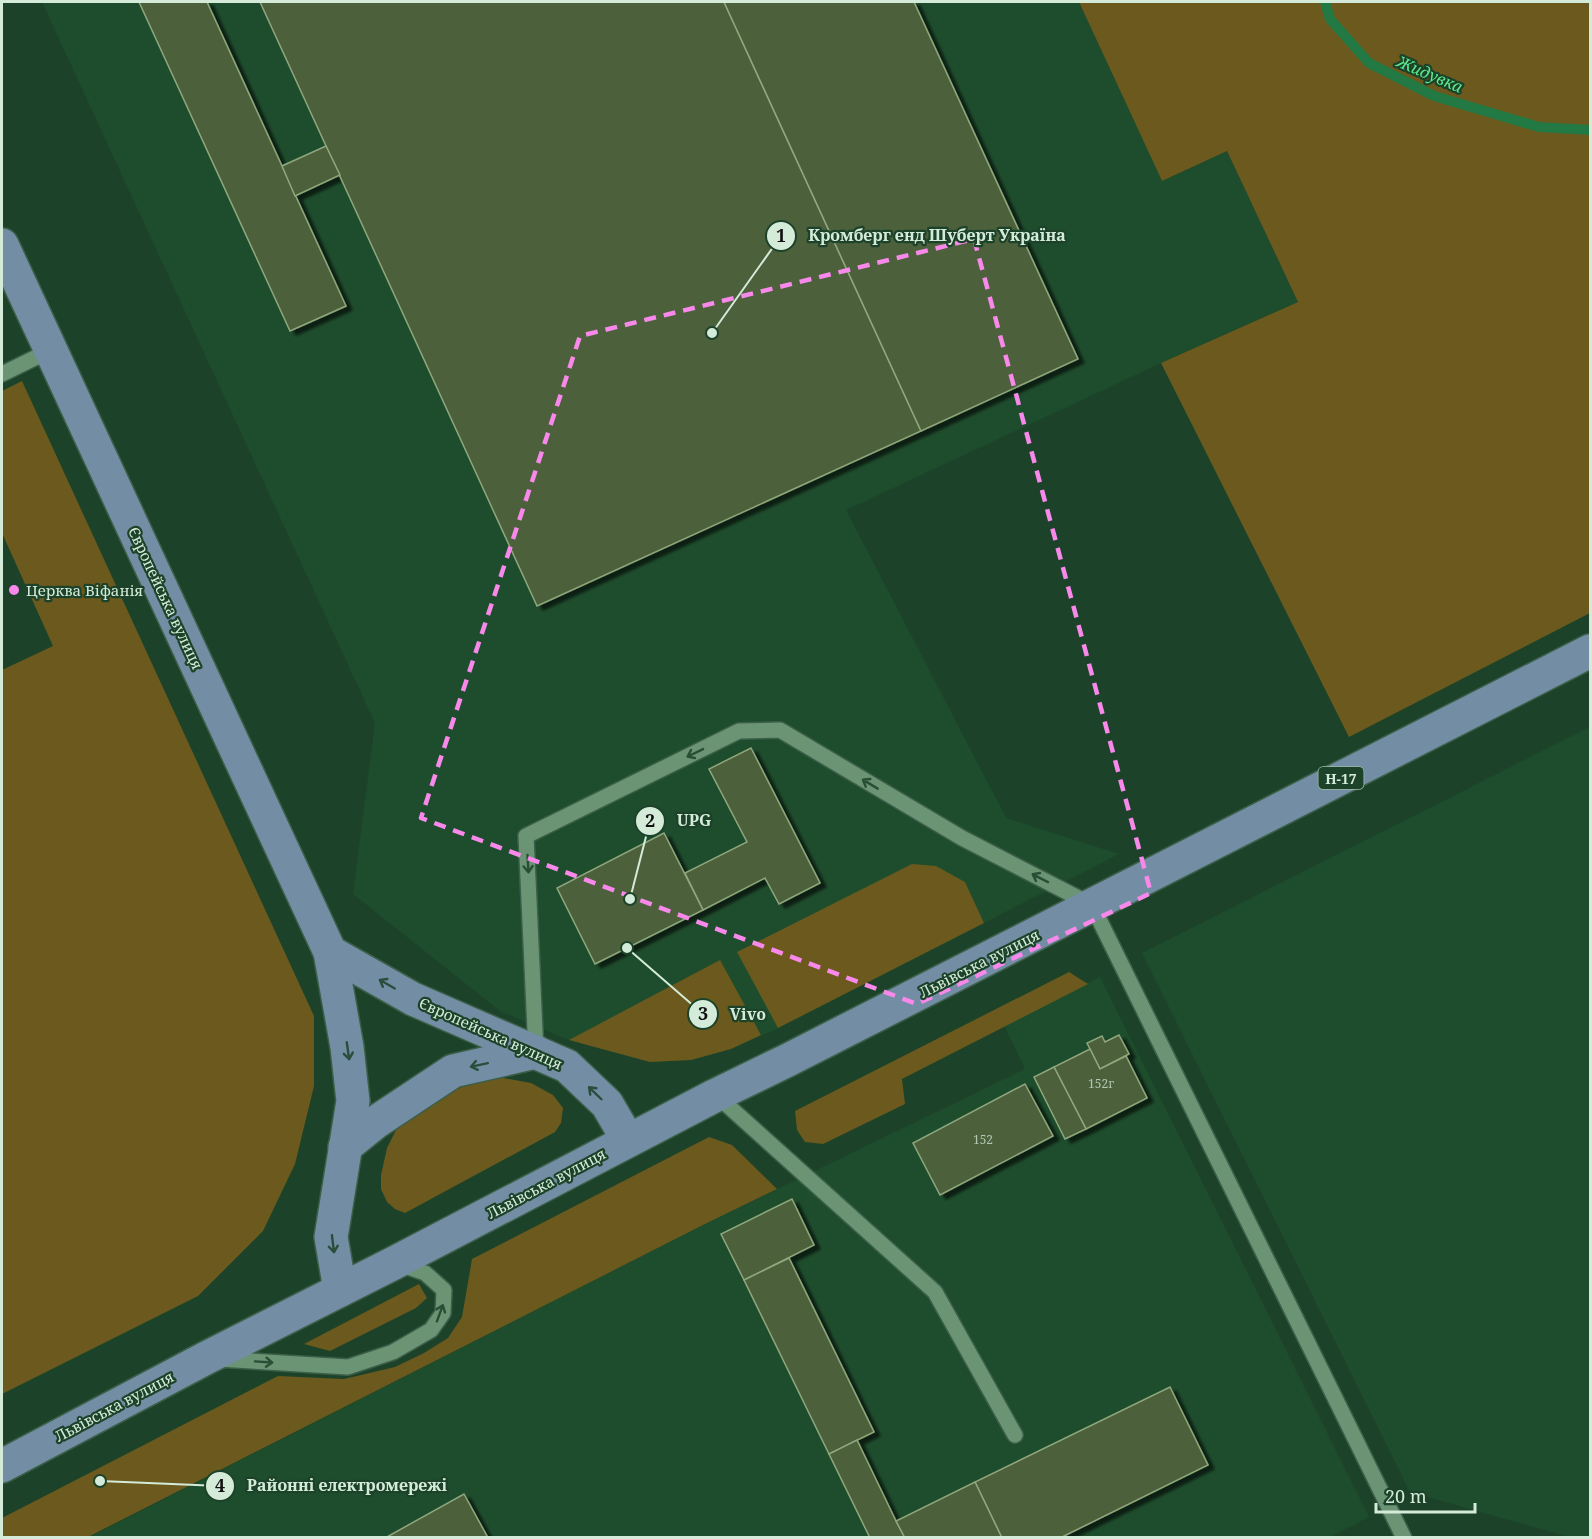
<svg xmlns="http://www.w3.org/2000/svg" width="1592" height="1539" font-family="'Noto Serif',serif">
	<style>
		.built { fill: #1e4d2d }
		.green { fill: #6b591d }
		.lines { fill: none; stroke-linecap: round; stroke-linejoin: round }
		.stream { stroke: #237943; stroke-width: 10 }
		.building { fill: #4b603a; stroke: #8fa77d; stroke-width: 1.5; filter: url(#shadow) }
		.service-casing { stroke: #3c5f49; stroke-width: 18 }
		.primary-casing { stroke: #3c5f49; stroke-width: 36 }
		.service { stroke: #6b9475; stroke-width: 15 }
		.primary { stroke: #738da5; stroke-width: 33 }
		.oneway { stroke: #284f34 }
		.oneway2 { stroke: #294e3c }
		.marked { fill: none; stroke: #f888ea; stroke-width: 4.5; stroke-dasharray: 12 8; stroke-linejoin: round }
		.poi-dot { fill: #f888ea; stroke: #1c4329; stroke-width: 2 }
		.labels { text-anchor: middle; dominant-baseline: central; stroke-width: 4.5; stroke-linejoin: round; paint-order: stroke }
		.number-label { font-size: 12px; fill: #b2c8b2 }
		.shield { fill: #1c4329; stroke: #9eb9a5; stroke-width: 1.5 }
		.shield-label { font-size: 14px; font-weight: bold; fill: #d5ebda }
		.poi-label { font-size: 15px; fill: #d5ebda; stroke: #1c4329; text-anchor: start }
		.street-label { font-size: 15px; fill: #d5ebda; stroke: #1c4329 }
		.water-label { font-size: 16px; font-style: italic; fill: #5de98e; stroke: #1c4329 }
		.leader { fill: none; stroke: #d5ebda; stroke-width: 2 }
		.callout-dot { fill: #d5ebda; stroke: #1c4329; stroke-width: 2 }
		.mark-label { font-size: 18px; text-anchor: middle; font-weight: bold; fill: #111 }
		.callout-label { font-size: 16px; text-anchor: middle; font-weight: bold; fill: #d5ebda; stroke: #1c4329; stroke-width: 4.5; stroke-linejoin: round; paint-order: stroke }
	</style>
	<defs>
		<filter id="shadow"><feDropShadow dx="6" dy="4" stdDeviation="1.5" flood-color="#0009"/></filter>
	</defs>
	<rect width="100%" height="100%" fill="#1c4329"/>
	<!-- built -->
	<g class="built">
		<polygon points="42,2 1079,2 1162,181 1227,151 1298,302 1161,363 846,510 1006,818 1119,854 778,1028 731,1049 691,1060 650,1062 569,1040 500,1011 353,894 375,723"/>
		<polygon points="1590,727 1590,1537 1573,1538 1410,1492 1142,953"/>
		<polygon points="1100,977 1369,1517 1328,1538 88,1538 703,1225 1025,1069 1004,1025"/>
	</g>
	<!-- green -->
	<g class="green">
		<polygon points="1079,2 1590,2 1590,613 1349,737 1161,363 1298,302 1227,151 1162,181"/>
		<polygon points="22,381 314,1016 314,1086 295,1164 263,1231 198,1296 2,1394 2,670 53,646 2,533 2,391"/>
		<polygon points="912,864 936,866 965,882 984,923 778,1028 737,952"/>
		<polygon points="720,960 761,1035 731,1049 691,1060 650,1062 569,1040"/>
		<polygon points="1069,972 1088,984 902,1079 905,1104 823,1144 805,1142 797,1130 795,1111"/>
		<polygon points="498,1077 531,1083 553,1095 563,1108 561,1123 555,1132 405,1213 395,1209 387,1202 381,1189 381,1175 387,1148 398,1126 465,1082"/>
		<polygon points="709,1137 732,1145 777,1189 703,1225 88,1537 2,1537 2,1518 278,1376 344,1379 395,1367 424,1353 448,1338 462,1317 472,1259"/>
		<polygon points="419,1284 427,1298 416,1308 330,1351 304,1344"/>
	</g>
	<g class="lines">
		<!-- stream -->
		<polyline class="stream" points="1325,2 1330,19 1369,63 1434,96 1539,127 1590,130"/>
	</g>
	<!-- building -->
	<g class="building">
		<polygon points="139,2 207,2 346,306 290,331"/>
		<polygon points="260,2 724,2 921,431 537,606"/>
		<polygon points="724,2 914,2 1078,359 921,431"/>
		<polygon points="326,146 340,175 295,196 282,166"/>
		<polygon points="751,748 820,883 779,904 765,878 703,910 685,873 747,842 709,769"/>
		<polygon points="664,833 703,910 595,964 557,888"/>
		<polygon points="1119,1035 1129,1054 1100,1069 1087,1043 1102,1036 1105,1042"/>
		<polygon points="1090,1049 1100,1069 1126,1056 1147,1098 1086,1129 1054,1067"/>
		<polygon points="1054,1067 1086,1129 1065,1139 1034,1077"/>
		<polygon points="1025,1084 1053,1136 940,1195 913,1143"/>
		<polygon points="792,1199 814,1245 744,1280 721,1234"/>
		<polygon points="789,1258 874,1432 829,1454 744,1280"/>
		<polygon points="1170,1387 1208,1465 1060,1538 1002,1538 975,1482"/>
		<polygon points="857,1440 896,1521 905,1538 870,1538 829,1454"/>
		<polygon points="975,1482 1002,1538 905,1538 896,1521"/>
		<polygon points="464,1494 487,1536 484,1538 385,1538"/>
	</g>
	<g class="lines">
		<defs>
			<g id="service">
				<polyline points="2,374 51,350"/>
				<polyline points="536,1052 526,836 739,731 780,730 962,838 1092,905 1404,1538"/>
				<polyline points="716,1095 935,1292 1015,1435"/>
				<polyline points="218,1359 348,1367 393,1352 431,1330 443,1313 444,1290 425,1273 396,1263"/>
			</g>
			<g id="primary">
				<polyline points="2,245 330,952 347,1047 353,1101 331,1237 340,1290"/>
				<polyline points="330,952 413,999 567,1066 607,1104 628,1140"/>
				<polyline points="345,1147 376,1122 453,1071 536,1052"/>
				<polyline points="2,1466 206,1358 394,1263 716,1095 788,1060 1590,651"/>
			</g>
		</defs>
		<!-- service casing -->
		<use href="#service" class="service-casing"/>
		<!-- primary casing -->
		<use href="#primary" class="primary-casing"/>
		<!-- service -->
		<use href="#service" class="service"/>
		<!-- primary -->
		<use href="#primary" class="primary"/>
	</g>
	<!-- one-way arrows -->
	<defs><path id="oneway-shaft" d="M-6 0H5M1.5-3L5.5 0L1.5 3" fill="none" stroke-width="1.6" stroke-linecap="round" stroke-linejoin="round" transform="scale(1.5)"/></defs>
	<g class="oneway">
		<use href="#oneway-shaft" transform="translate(695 753) rotate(154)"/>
		<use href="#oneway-shaft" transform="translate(870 784) rotate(-149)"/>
		<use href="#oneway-shaft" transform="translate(528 864) rotate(87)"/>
		<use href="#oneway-shaft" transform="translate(1040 878) rotate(-153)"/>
		<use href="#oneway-shaft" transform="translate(440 1313) rotate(-70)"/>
		<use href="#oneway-shaft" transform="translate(264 1362) rotate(4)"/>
	</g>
	<g class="oneway2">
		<use href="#oneway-shaft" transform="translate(387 984) rotate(-150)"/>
		<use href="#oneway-shaft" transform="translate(348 1051) rotate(82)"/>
		<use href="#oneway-shaft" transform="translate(479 1065) rotate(168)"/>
		<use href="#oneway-shaft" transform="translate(595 1093) rotate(-136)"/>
		<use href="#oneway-shaft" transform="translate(333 1244) rotate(83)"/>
	</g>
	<!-- marked area -->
	<path class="marked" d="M 974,239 L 1151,893 L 917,1004 L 421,818 L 580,336 Z"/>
	<!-- markers -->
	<circle class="poi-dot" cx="14" cy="590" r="6"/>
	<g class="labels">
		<!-- number labels -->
		<g class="number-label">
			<text x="1101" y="1083">152г</text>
			<text x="983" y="1139">152</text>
		</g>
		<!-- shield labels -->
		<rect class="shield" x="1318.5" y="767" width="45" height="22" rx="4.5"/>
		<g class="shield-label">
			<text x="1341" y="778">Н-17</text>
		</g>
		<!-- poi labels -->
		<g class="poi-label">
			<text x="26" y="590">Церква Віфанія</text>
		</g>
		<!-- street labels -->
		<g class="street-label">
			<text transform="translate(166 598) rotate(65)">Європейська вулиця</text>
			<text transform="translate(979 963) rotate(-27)">Львівська вулиця</text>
			<text transform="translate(491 1033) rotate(24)">Європейська вулиця</text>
			<text transform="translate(546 1183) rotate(-28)">Львівська вулиця</text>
			<text transform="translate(114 1406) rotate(-28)">Львівська вулиця</text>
		</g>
		<!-- water labels -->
		<g class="water-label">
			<text transform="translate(1430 74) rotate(23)">Жидувка</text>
		</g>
	</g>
	<!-- callouts -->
	<path class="leader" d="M712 333L781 236M630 899L650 821M627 948L703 1014M100 1481L220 1486"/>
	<g class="callout-dot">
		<circle cx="712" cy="333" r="6"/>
		<circle cx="630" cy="899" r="6"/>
		<circle cx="627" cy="948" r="6"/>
		<circle cx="100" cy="1481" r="6"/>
		<circle cx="781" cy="236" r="15"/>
		<circle cx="650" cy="821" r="15"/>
		<circle cx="703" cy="1014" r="15"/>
		<circle cx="220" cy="1486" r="15"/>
	</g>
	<g class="mark-label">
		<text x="781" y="242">1</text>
		<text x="650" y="827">2</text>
		<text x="703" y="1020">3</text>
		<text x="220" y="1492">4</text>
	</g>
	<g class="callout-label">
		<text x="937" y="241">Кромберг енд Шуберт Україна</text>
		<text x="694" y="826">UPG</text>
		<text x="748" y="1020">Vivo</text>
		<text x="347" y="1491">Районні електромережі</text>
	</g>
	<!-- border -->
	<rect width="1592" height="1539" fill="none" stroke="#d5ebda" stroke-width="6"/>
	<!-- scale -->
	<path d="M1376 1503v9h99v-9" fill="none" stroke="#d5ebda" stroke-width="3"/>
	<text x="1385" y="1503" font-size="18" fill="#d5ebda" stroke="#1c4329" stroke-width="4.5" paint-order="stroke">20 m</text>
</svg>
